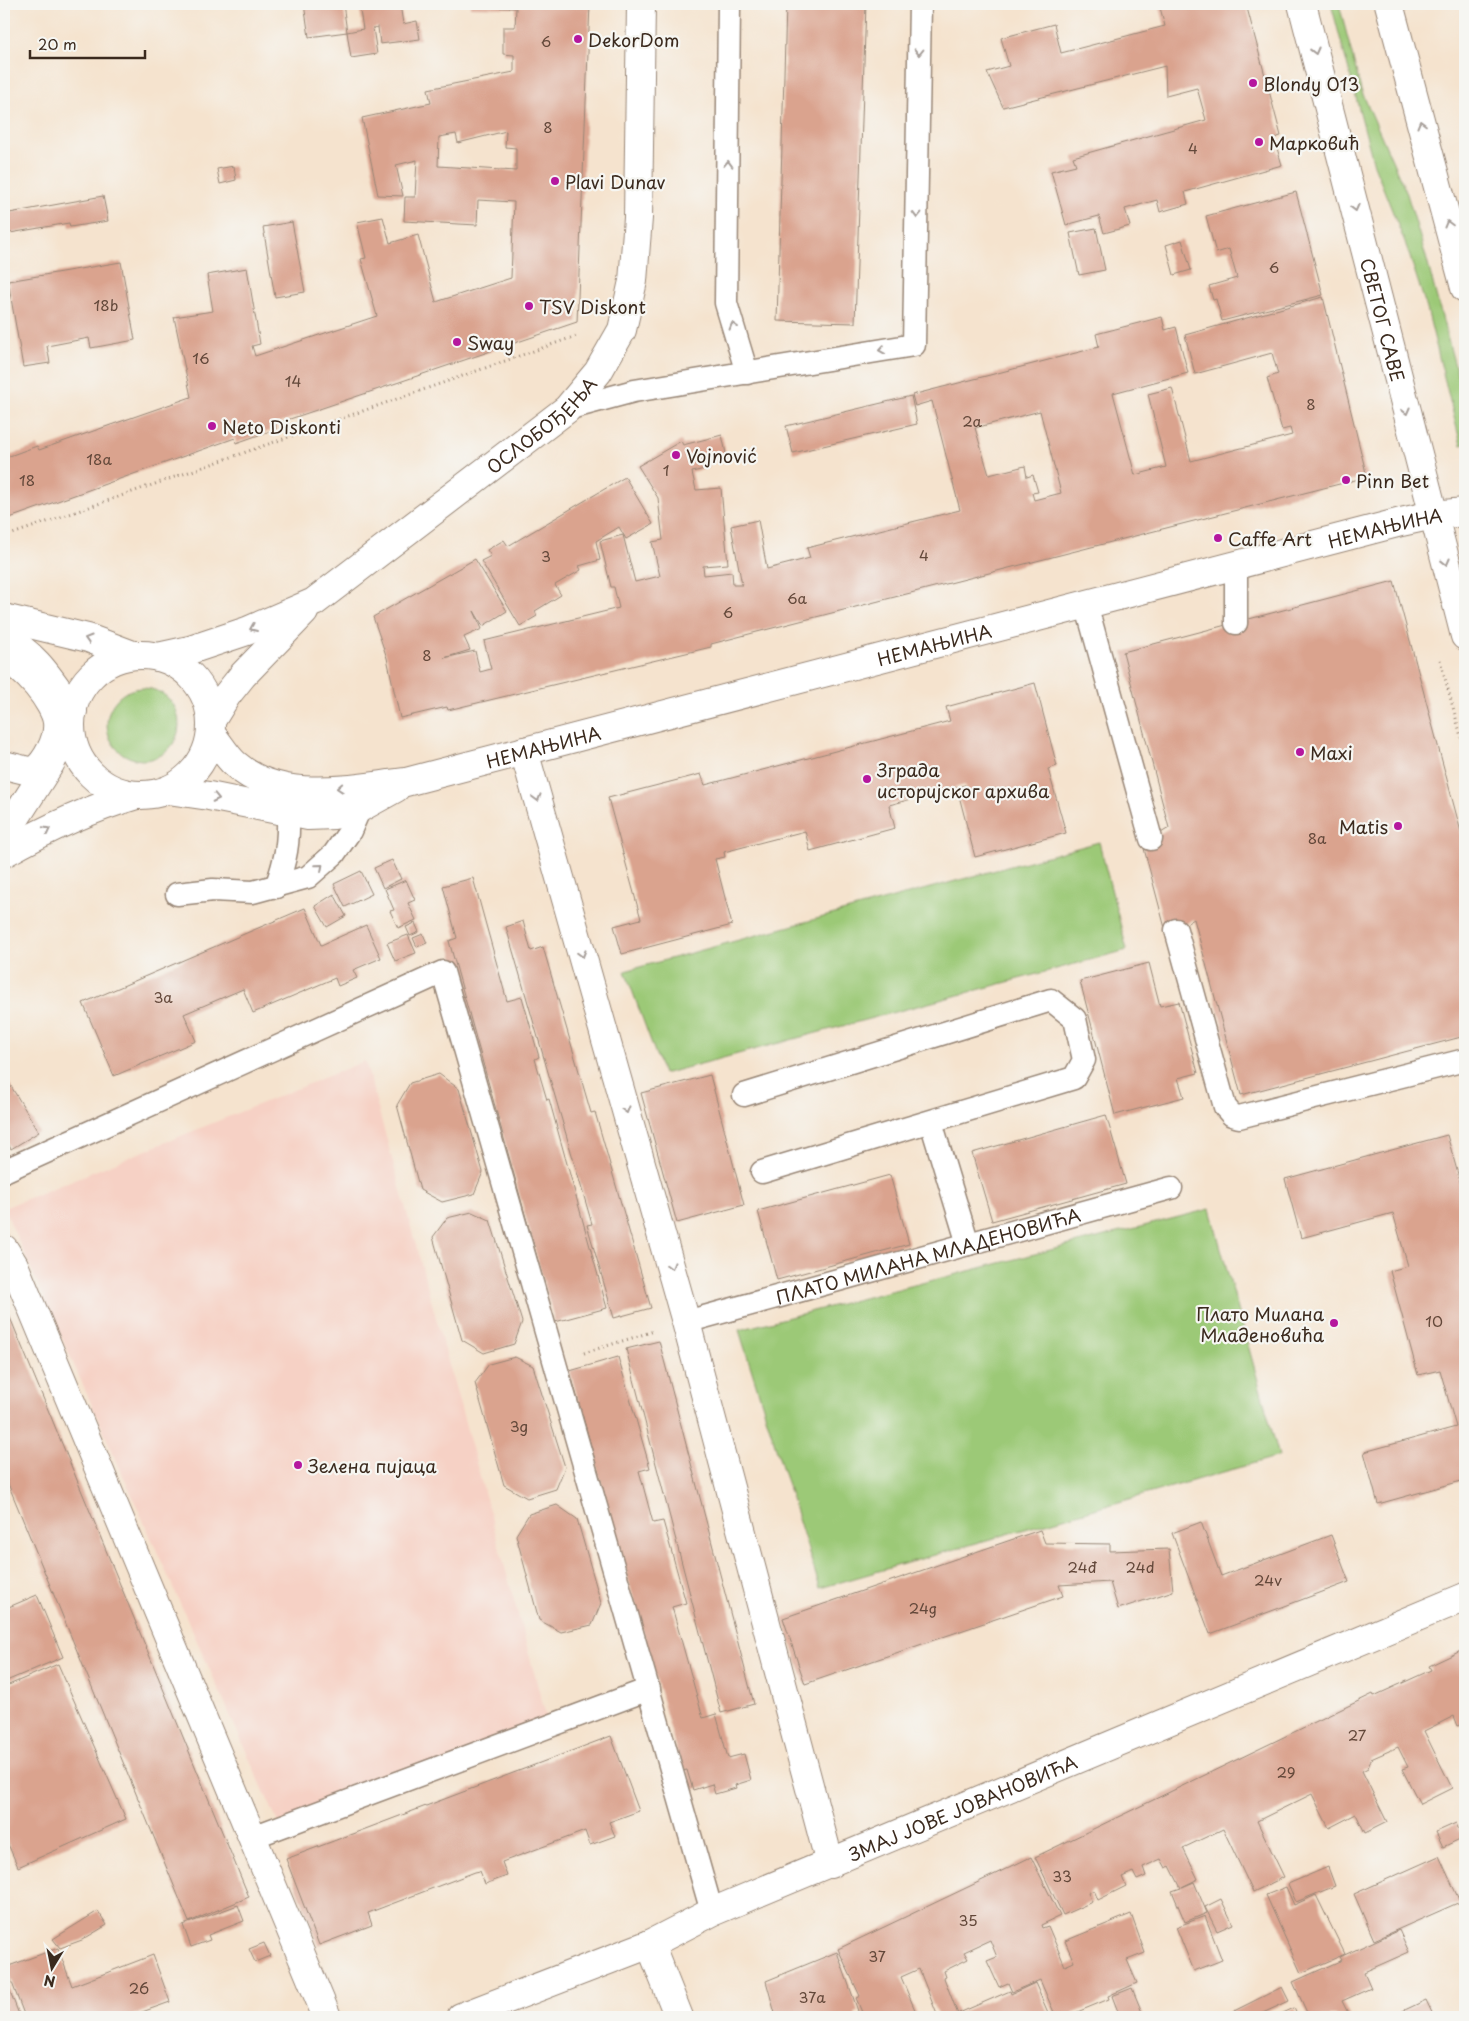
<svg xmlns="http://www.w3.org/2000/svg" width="1469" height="2021" font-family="'Playpen Sans',sans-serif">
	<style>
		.built { fill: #f6d1c5 }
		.green { fill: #9cc977; stroke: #6c7a4a }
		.building { fill: #daa38e; fill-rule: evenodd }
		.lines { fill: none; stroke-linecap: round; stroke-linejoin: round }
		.service-casing { stroke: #988676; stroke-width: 25 }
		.pedestrian-casing { stroke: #988676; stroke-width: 30 }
		.minor-casing { stroke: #988676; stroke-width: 30 }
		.tertiary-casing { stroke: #988676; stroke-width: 30 }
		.path { stroke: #988676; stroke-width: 3; stroke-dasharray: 1 4; stroke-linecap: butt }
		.service { stroke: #fff; stroke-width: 22 }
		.pedestrian { stroke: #fff; stroke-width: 28 }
		.minor { stroke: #fff; stroke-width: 28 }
		.tertiary { stroke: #fff; stroke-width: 28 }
		.oneway { stroke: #a79f9a }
		.poi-dot { fill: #b5179e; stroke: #f6f6f2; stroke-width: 2 }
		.labels { text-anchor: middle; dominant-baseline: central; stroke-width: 4.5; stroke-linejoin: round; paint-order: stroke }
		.number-label { font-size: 15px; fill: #63483a }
		.poi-label { font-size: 18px; fill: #3b2a1e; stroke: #f6f6f2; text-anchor: start }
		.street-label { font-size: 18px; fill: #3b2a1e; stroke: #f6f6f2 }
	</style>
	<rect width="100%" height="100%" fill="#f6f6f2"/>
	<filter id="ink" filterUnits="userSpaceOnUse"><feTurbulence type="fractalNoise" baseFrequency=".02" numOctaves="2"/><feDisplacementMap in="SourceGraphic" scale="10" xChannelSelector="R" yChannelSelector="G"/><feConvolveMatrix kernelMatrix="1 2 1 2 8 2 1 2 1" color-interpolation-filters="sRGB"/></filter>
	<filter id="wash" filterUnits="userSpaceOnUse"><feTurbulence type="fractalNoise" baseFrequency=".0096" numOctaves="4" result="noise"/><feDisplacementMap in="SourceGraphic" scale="20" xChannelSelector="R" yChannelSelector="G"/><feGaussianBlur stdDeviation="1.12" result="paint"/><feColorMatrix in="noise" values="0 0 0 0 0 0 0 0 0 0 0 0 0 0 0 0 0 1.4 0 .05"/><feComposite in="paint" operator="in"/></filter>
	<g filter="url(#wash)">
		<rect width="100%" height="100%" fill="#f5e3ce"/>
		<!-- built -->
		<polygon class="built" points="365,1061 548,1723 279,1825 4,1208"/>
		<!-- green -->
		<g class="green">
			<polygon points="1331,4 1339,4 1361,90 1407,194 1426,257 1465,404 1465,444 1461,445 1427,309 1407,248 1374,165"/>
			<circle cx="143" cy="724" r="36"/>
			<polygon points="1099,842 1127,950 663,1074 625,971"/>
			<polygon points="1210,1209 1279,1456 820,1588 739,1330"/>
		</g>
		<g id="blocks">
			<!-- building -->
			<g class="building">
				<polygon points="304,4 343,4 347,32 363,29 359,4 400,4 403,24 417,21 420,39 380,44 378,27 373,28 377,54 351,58 347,32 309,37"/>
				<path d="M 470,4 L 590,4 L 577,322 L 275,424 L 276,429 L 236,443 L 235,438 L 4,520 L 4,458 L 37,446 L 39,450 L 191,397 L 174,317 L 213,311 L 207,275 L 247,268 L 260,344 L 252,346 L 255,356 L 377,316 L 361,259 L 366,258 L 357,222 L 383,217 L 390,243 L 418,235 L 436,302 L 511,278 L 514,202 L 478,200 L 477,225 L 404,221 L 405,197 L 415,197 L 417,160 L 396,165 L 403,196 L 378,195 L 362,118 L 431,103 L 428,89 L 514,72 L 514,55 L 503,54 L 503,27 L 515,27 L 516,8 L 470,7 ZM 506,131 L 505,147 L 516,148 L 516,171 L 438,166 L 439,137 L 456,134 L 458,143 Z"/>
				<polygon points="786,4 866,4 855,323 777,321"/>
				<polygon points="1159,4 1246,4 1281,136 1274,138 1282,165 1185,192 1188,204 1160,212 1157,200 1125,209 1130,226 1104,233 1099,216 1066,225 1051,171 1076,165 1073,157 1206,120 1197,88 1166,96 1165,66 1003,107 987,72 1009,66 1001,38 1054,24 1061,53 1165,26"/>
				<polygon points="234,166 236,180 220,184 217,169"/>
				<polygon points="1296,192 1323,295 1222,321 1216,299 1213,300 1209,286 1237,278 1229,249 1216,253 1206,216"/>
				<polygon points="103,196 108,221 70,227 69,223 4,234 4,214"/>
				<polygon points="292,222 305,292 275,297 263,227"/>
				<polygon points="1096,228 1105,270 1079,275 1070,233"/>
				<polygon points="1182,240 1191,270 1174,275 1166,245"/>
				<polygon points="121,262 135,340 91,348 89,338 47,346 50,363 23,367 8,281"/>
				<path d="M 1323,297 L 1367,477 L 753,633 L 711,644 L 711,647 L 448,710 L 447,707 L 400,718 L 387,658 L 373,617 L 475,559 L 507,611 L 483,626 L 474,611 L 482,629 L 464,637 L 470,650 L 444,658 L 475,651 L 480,672 L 491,669 L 484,641 L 619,608 L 614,587 L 611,587 L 600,541 L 623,535 L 635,582 L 660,576 L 652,542 L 663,540 L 658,498 L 638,466 L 681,441 L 683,445 L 722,435 L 727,458 L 709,462 L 709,468 L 692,472 L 696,490 L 721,488 L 728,564 L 703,566 L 704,575 L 732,572 L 733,585 L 742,585 L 731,526 L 758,520 L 767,569 L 810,558 L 807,548 L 960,510 L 932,401 L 915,406 L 912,395 L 1099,347 L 1096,334 L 1162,317 L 1165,330 L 1176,327 L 1188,373 L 1113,393 L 1135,475 L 1166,467 L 1148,394 L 1172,388 L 1191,461 L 1292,435 L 1290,428 L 1282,430 L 1267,378 L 1278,374 L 1272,353 L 1195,374 L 1185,335 ZM 1040,411 L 1061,493 L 1034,500 L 1032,493 L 1038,492 L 1033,475 L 1027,477 L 1025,466 L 989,475 L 975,428 Z"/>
				<polygon points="911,396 917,424 793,453 786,426"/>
				<polygon points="625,477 653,524 626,539 619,527 596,541 600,560 579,566 581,570 555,585 561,595 535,611 537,616 520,626 481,561 491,556 487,550 504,540 508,546"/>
				<polygon points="1394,581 1465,847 1465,1036 1241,1095 1194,919 1176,930 1166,932 1142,841 1151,839 1169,828 1123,652"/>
				<polygon points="1035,683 1057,766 1048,769 1066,833 975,857 958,792 966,790 965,785 889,805 895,828 810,851 805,831 724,852 725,857 715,859 732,925 622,954 614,926 641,919 608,798 701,774 705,785 950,721 946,707"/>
				<polygon points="392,860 401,879 383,888 374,868"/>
				<polygon points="361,871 372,894 345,907 334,884"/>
				<polygon points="473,878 507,1001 522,997 539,1057 535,1059 547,1100 549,1099 607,1308 555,1322 449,941 457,938 443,886"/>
				<polygon points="406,880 415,900 408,903 416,920 398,928 390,911 394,910 385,889"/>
				<polygon points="334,894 346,916 327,927 315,906"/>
				<polygon points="305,908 321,945 366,925 381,958 353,970 357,978 338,986 335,978 253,1013 243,989 184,1014 196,1041 114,1076 83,1003"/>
				<polygon points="523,921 531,951 543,947 591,1113 595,1112 651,1308 614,1318 587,1225 592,1224 506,927"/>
				<polygon points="415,923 419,932 410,936 406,927"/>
				<polygon points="423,934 427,943 417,947 413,938"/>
				<polygon points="408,935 416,953 395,961 387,943"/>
				<polygon points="1149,963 1160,1006 1179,1002 1198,1073 1178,1078 1184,1097 1115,1115 1080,981"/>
				<polygon points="439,1074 459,1089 483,1172 474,1194 442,1202 420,1190 397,1105 410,1083"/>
				<polygon points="4,1075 39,1132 11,1149 4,1137"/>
				<polygon points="710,1075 744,1205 677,1223 641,1093"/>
				<polygon points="1106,1115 1126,1184 992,1221 972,1153"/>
				<polygon points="1447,1135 1465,1199 1465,1480 1378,1504 1364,1452 1456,1427 1440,1370 1418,1375 1390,1271 1408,1266 1393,1213 1301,1238 1285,1179"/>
				<polygon points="890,1175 909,1244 777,1280 758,1211"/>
				<polygon points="472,1212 490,1220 522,1322 514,1344 484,1353 462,1340 433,1237 447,1218"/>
				<polygon points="4,1303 249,1897 189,1922 4,1474"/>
				<polygon points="659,1341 754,1704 721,1713 626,1349"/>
				<polygon points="515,1357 533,1366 565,1467 556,1489 527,1498 504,1485 475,1383 489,1364"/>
				<polygon points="618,1357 650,1468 639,1471 641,1478 653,1523 663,1521 686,1603 672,1607 703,1718 716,1714 728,1758 744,1754 751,1780 735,1785 736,1788 715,1794 712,1784 693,1790 687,1770 682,1771 570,1371"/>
				<polygon points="557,1505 577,1519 601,1603 592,1625 561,1632 539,1620 516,1535 529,1514"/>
				<polygon points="1201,1522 1221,1576 1331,1535 1349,1582 1210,1634 1172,1533"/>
				<polygon points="1040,1530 1045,1543 1110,1544 1110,1551 1169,1549 1173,1591 1118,1609 1110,1582 1059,1585 1063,1596 805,1684 783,1618"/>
				<polygon points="37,1595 63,1657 4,1682 4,1609"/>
				<polygon points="1465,1649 1465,1723 1458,1726 1454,1716 1424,1731 1452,1788 1420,1804 1402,1769 1408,1767 1398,1747 1371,1759 1368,1768 1362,1771 1387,1822 1365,1833 1356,1814 1329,1828 1312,1794 1257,1821 1284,1877 1253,1892 1223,1829 1183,1848 1198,1879 1182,1887 1194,1882 1207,1913 1185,1922 1172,1891 1181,1888 1170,1866 1166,1868 1161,1859 1143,1867 1146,1876 1137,1880 1133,1872 1122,1877 1126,1886 1098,1900 1094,1890 1088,1893 1092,1902 1063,1915 1035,1857 1373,1694 1374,1696 1431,1670 1429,1666"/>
				<polygon points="58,1664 126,1819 18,1867 4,1835 4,1687"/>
				<polygon points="611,1736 639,1811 609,1822 615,1836 590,1845 585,1831 502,1862 507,1876 485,1884 480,1871 475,1872 368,1913 372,1925 319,1945 286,1859"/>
				<polygon points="1456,1823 1462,1838 1443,1847 1436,1832"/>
				<polygon points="1439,1856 1460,1902 1374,1940 1354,1894"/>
				<polygon points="1031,1857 1060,1916 1041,1925 1042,1928 1048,1926 1065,1966 1074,1962 1065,1941 1131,1914 1145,1953 1127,1960 1137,1983 1108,1996 1109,1999 1065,2017 1056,2017 1040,1980 1012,1992 1008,1983 999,1987 987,1961 997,1957 990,1940 964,1952 968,1959 944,1971 946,1977 944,1978 959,2017 938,2017 919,1969 901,1977 918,2017 864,2017 856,1998 860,1996 838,1949"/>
				<polygon points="1328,1867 1335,1886 1296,1902 1288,1884"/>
				<polygon points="1286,1887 1294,1905 1316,1895 1345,1954 1301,1973 1266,1895"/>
				<polygon points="1221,1899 1233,1924 1217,1931 1205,1907"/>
				<polygon points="238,1905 244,1921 208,1935 210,1940 191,1947 183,1925"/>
				<polygon points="98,1911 107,1925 82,1940 60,1948 53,1939"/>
				<polygon points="1205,1916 1222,1960 1194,1971 1176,1927"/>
				<polygon points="1399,1930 1409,1952 1364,1972 1371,1988 1342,2001 1350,2017 1309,2017 1293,1982 1342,1960 1340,1957"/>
				<polygon points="264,1943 270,1956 255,1962 249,1949"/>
				<polygon points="58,1948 72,1986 153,1955 170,2002 128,2017 25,2017 6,1967"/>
				<polygon points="837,1952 858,2011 855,2013 856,2017 776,2017 766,1981"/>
				<polygon points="1035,1983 1050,2017 961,2017 959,2013 1010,1991 1011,1994"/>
				<polygon points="8,1986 20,2017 4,2017 4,1988"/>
				<polygon points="1282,1987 1289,2001 1254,2017 1232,2017 1230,2013"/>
				<polygon points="1132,1988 1144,2017 1120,2017 1112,1996"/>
				<polygon points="1426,2000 1434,2017 1390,2017"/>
				<polygon points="1294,2008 1298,2017 1274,2017"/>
			</g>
		</g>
	</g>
	<g filter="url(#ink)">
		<use href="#blocks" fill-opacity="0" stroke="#988676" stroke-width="1"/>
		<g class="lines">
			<defs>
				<g id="service">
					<polyline points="729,4 726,303 747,373"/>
					<polyline points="567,409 634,391 914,345 920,4"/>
					<polyline points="1236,565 1236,623"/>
					<polyline points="1086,604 1151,839"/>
					<path d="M 276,887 C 286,859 289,843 288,813"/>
					<polyline points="177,894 213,890 253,892 308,877 334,854 350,831 360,808"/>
					<polyline points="1176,930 1225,1107 1232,1115 1239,1117 1465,1060"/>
					<polyline points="744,1095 1051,1000 1075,1019 1084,1060 1074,1078 762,1172"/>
					<polyline points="931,1122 968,1244"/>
					<polyline points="4,1171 443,972 712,1912"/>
					<path id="s1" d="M 686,1322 L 1171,1188"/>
					<polyline points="253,1837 649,1689"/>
				</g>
				<path id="pedestrian" d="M 4,659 C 23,664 55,703 57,722 C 59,739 46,763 33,772 L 4,765"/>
				<g id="minor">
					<polyline points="4,618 88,638 133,655"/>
					<path d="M 4,638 C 37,655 51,681 73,711"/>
					<path id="s2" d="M 211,734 C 219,743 226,756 235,764 C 281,805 351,788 406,782 L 1401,522 L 1433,515 L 1465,512"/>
					<polyline points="524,751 686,1322 830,1864"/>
					<polyline points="168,790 209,796 308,816 334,815 360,808 396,788"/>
					<polyline points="4,1249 14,1265 327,2017"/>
					<polyline points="650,1944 679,2017"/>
					<path id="s3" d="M 461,2017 L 650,1944 L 712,1912 L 1465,1597"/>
				</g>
				<g id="tertiary">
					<path id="s4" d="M 1302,4 L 1465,636"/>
					<polyline points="1389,4 1465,288"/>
					<circle cx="141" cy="725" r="70"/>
					<path id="s5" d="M 158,657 L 190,650 L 247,631 L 314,602 L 567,409 L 598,372 L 622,330 L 633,281 L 638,218 L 641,4"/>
					<polyline points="211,721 227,695 243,675 304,612"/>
					<polyline points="4,836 50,764 71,723"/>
					<path d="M 4,853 C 46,829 89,809 136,795"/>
				</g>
			</defs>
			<!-- service casing -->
			<use href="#service" class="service-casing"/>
			<!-- pedestrian casing -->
			<use href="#pedestrian" class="pedestrian-casing"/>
			<!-- minor casing -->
			<use href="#minor" class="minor-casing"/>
			<!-- tertiary casing -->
			<use href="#tertiary" class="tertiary-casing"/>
			<!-- path -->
			<g class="path">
				<polyline points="4,537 579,335"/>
				<polyline points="1440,660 1465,751"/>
				<polyline points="584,1353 654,1331"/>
			</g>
			<!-- service -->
			<use href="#service" class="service"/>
			<!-- pedestrian -->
			<use href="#pedestrian" class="pedestrian"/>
			<!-- minor -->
			<use href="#minor" class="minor"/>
			<!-- tertiary -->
			<use href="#tertiary" class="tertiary"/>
		</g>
		<!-- one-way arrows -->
		<defs><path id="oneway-chevron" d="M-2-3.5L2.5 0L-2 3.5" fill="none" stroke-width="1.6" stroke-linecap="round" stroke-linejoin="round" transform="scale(1.25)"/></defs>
		<g class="oneway">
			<use href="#oneway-chevron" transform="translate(1315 51) rotate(76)"/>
			<use href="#oneway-chevron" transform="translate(919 52) rotate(91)"/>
			<use href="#oneway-chevron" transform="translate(1421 124) rotate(-105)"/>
			<use href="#oneway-chevron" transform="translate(728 164) rotate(-89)"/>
			<use href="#oneway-chevron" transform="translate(1355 208) rotate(76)"/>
			<use href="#oneway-chevron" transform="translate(917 215) rotate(91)"/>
			<use href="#oneway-chevron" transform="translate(1448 224) rotate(-105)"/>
			<use href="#oneway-chevron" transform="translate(733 326) rotate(-107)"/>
			<use href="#oneway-chevron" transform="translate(882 350) rotate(171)"/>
			<use href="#oneway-chevron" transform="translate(1406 411) rotate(76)"/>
			<use href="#oneway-chevron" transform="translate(1446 562) rotate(76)"/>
			<use href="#oneway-chevron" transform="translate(253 628) rotate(157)"/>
			<use href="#oneway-chevron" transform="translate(88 639) rotate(-163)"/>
			<use href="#oneway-chevron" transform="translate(340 788) rotate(176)"/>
			<use href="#oneway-chevron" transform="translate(216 798) rotate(12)"/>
			<use href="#oneway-chevron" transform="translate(537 798) rotate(74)"/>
			<use href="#oneway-chevron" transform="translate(47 830) rotate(-27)"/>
			<use href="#oneway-chevron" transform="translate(320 867) rotate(-41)"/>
			<use href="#oneway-chevron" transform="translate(582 954) rotate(74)"/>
			<use href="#oneway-chevron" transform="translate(626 1110) rotate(74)"/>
			<use href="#oneway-chevron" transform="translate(671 1266) rotate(74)"/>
		</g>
	</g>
	<!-- markers -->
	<g class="poi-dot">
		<circle cx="578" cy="39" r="5"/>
		<circle cx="1253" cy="83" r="5"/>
		<circle cx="1259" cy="142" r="5"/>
		<circle cx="555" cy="181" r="5"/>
		<circle cx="529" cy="306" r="5"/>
		<circle cx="457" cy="342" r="5"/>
		<circle cx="212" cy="426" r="5"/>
		<circle cx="676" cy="455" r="5"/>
		<circle cx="1346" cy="480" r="5"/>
		<circle cx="1218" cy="538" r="5"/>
		<circle cx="1300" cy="752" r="5"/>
		<circle cx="867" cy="779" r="5"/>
		<circle cx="1398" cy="826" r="5"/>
		<circle cx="1334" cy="1323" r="5"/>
		<circle cx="298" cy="1465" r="5"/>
	</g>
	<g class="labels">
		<!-- number labels -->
		<g class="number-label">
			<text x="546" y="40">6</text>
			<text x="548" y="126">8</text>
			<text x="1193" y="147">4</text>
			<text x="1274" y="266">6</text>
			<text x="106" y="304">18b</text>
			<text x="201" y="357">16</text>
			<text x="293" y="380">14</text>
			<text x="1311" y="403">8</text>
			<text x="972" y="420">2a</text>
			<text x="99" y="458">18a</text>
			<text x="666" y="469">1</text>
			<text x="27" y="479">18</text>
			<text x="924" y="554">4</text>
			<text x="546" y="555">3</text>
			<text x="797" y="597">6a</text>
			<text x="728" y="611">6</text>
			<text x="427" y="654">8</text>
			<text x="1317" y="837">8a</text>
			<text x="163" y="996">3a</text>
			<text x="1434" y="1320">10</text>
			<text x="519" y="1425">3g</text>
			<text x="1082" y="1566">24đ</text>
			<text x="1140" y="1566">24d</text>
			<text x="1268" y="1579">24v</text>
			<text x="923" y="1607">24g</text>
			<text x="1357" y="1734">27</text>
			<text x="1286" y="1771">29</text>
			<text x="1062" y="1875">33</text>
			<text x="968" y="1919">35</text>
			<text x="877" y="1955">37</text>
			<text x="139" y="1987">26</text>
			<text x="812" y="1996">37a</text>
		</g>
		<!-- poi labels -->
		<g class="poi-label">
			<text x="588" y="39">DekorDom</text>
			<text x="1263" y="83">Blondy 013</text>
			<text x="1269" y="142">Марковић</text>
			<text x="565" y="181">Plavi Dunav</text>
			<text x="539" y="306">TSV Diskont</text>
			<text x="467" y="342">Sway</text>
			<text x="222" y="426">Neto Diskonti</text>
			<text x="686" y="455">Vojnović</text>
			<text x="1356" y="480">Pinn Bet</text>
			<text x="1228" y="538">Caffe Art</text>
			<text x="1310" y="752">Maxi</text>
			<text x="877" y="769">Зграда<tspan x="877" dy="21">историјског архива</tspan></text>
			<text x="1388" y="826" text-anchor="end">Matis</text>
			<text x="1324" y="1313" text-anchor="end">Плато Милана<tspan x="1324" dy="21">Младеновића</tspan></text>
			<text x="308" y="1465">Зелена пијаца</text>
		</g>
		<!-- street labels -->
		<g class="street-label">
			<text stroke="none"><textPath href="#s4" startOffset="326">СВЕТОГ САВЕ</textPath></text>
			<text stroke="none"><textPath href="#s5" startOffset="454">ОСЛОБОЂЕЊА</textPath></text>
			<text stroke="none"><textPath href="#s2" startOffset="1228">НЕМАЊИНА</textPath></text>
			<text stroke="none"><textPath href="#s2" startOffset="762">НЕМАЊИНА</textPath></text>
			<text stroke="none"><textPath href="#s2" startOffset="358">НЕМАЊИНА</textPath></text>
			<text stroke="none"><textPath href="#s1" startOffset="251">ПЛАТО МИЛАНА МЛАДЕНОВИЋА</textPath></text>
			<text stroke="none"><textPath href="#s3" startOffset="544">ЗМАЈ ЈОВЕ ЈОВАНОВИЋА</textPath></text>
		</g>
	</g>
	<!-- margin -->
	<rect width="1469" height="2021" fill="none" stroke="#f6f6f2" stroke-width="20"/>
	<!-- north arrow -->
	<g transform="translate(52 1968) rotate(190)" stroke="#f6f6f2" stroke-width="4" paint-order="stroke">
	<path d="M0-4L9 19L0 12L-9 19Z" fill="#3b2a1e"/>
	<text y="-8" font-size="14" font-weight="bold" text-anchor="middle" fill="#3b2a1e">N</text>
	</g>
	<!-- scale -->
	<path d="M30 50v8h115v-8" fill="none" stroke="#3b2a1e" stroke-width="2.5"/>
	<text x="38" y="50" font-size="15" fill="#3b2a1e" stroke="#f6f6f2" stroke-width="4" paint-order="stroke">20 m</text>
</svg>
